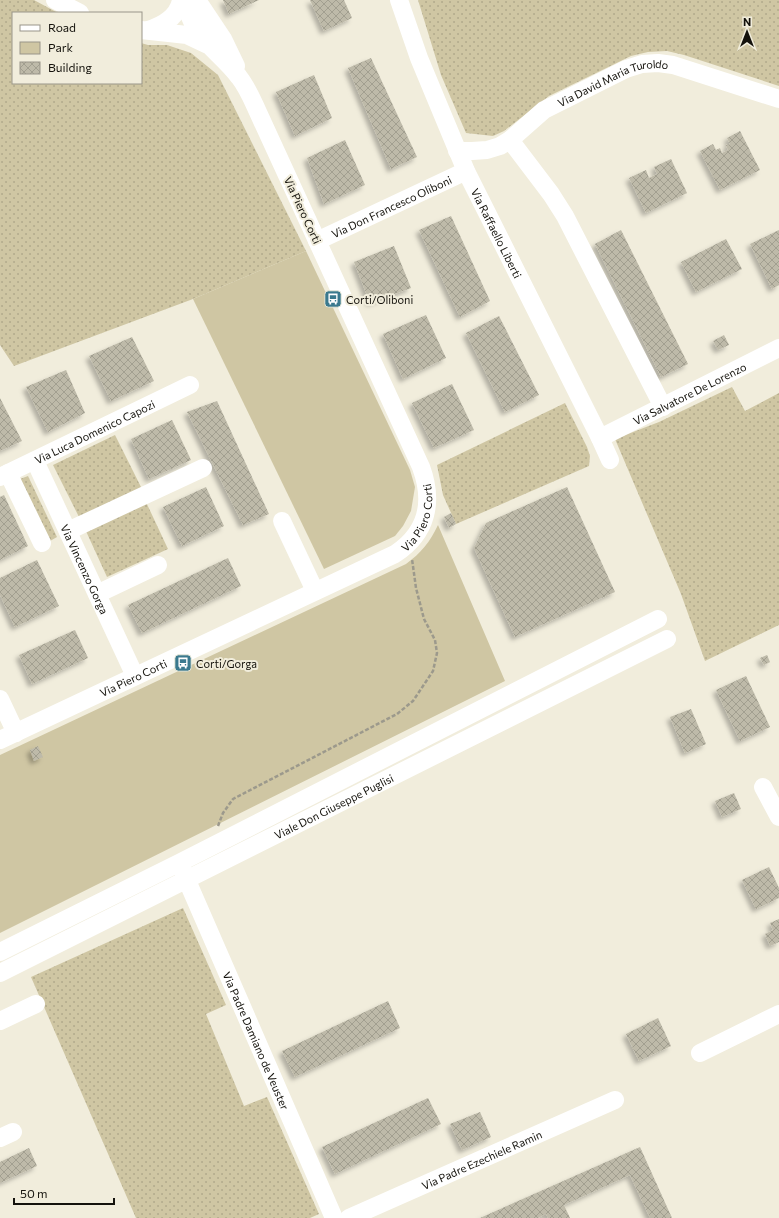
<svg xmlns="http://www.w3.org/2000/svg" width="779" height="1218" font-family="Commissioner,sans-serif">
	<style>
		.grass { fill: url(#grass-dots) }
		.park { fill: #cfc6a3 }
		.building { fill: url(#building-cross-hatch); filter: url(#shadow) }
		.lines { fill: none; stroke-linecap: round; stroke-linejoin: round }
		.path { stroke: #9c998c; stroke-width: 2.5; stroke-dasharray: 4 2; stroke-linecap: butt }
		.minor { stroke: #fff; stroke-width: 18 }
		.labels { text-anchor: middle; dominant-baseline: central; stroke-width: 4; stroke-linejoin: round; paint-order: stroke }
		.street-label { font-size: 11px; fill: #14120c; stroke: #f1eddc }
		.poi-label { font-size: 11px; fill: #14120c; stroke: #f1eddc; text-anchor: start }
	</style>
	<defs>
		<pattern id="grass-dots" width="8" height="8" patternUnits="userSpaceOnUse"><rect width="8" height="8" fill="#cfc6a3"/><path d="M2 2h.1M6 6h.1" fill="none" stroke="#b1a98b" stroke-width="1.8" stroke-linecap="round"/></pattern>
		<pattern id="building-cross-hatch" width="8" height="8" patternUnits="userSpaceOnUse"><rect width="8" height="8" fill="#bebaa9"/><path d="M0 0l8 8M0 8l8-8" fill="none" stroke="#a29f90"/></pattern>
		<filter id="shadow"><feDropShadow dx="-3.5" dy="3.5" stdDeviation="2" flood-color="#0004"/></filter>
	</defs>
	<rect width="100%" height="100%" fill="#f1eddc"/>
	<!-- grass -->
	<g class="grass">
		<polygon points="0,0 34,0 58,13 13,13 13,83 141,83 141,43 148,45 167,45 191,53 218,75 306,251 193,299 14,366 0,345"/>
		<polygon points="418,0 779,0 779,86 684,55 667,51 648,52 631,56 549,96 504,131 493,136 466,133 441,75"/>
		<polygon points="732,387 745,411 779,393 779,625 705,661 681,594 615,439 659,422"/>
		<polygon points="565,403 587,447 590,456 589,466 456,524 443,495 437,465"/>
		<polygon points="115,435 143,491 81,521 53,465"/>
		<polygon points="28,476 57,537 50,541 20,479"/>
		<polygon points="146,502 168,549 107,577 85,529"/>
		<polygon points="183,908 226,1005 206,1014 244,1106 267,1097 319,1214 310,1218 136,1218 31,977"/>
	</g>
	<!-- park -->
	<g class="park">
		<polygon points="306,251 410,470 415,487 411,511 403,526 395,536 324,569 193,299"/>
		<path d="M 438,525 L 505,681 L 0,933 L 0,755 L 406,564 C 421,553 430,542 438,525 Z"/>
	</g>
	<!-- building -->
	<g class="building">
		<polygon points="223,0 259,0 229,14"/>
		<polygon points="310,0 344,0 352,18 324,31"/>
		<polygon points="371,58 417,157 391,169 348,68"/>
		<polygon points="314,75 332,118 295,136 276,92"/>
		<polygon points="740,131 760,170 720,190 700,151 713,144 716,150 720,148 722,153 728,150 726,145 730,144 727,138"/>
		<polygon points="345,140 365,185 324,204 307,158"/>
		<polygon points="671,159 687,193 646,213 629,178 646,170 649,178 657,174 654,167"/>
		<polygon points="451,216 490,301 460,317 419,230"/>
		<polygon points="621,230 688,364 661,377 595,244"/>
		<polygon points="779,230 779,285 772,289 750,244"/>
		<polygon points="726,239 742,269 696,292 681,262"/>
		<polygon points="394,246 411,288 370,303 354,262"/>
		<polygon points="426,315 446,358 403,379 383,334"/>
		<polygon points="499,316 539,395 505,412 466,333"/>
		<polygon points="724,335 729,345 718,350 713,341"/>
		<polygon points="132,337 154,381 111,401 89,356"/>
		<polygon points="66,370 85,413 48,432 26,387"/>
		<polygon points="452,384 474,430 434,448 412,403"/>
		<polygon points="0,398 22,441 0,451"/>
		<polygon points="217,401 269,514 243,525 187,412"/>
		<polygon points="172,420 191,460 149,479 131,439"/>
		<polygon points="206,487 224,526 182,546 163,507"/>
		<polygon points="567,487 615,592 515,637 474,548 486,523"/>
		<polygon points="4,495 28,546 0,560 0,497"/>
		<polygon points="451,513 456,524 449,528 444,517"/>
		<polygon points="228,558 241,586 142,633 128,605"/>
		<polygon points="37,560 59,606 15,627 0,595 0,578"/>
		<polygon points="75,630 88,658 32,684 19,655"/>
		<polygon points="767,655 770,662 764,665 760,658"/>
		<polygon points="746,676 770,727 740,741 716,690"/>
		<polygon points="691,709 706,744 685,753 670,717"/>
		<polygon points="38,746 43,757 34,761 30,750"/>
		<polygon points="734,793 741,809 722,817 715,801"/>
		<polygon points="769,867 779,888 779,898 756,909 742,880"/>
		<polygon points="779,919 779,942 770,946 765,934 773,930 770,923"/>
		<polygon points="388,1001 400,1028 295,1077 282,1051"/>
		<polygon points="658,1018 671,1046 639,1061 626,1034"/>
		<polygon points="428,1098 441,1124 335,1174 322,1147"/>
		<polygon points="480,1112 491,1137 462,1150 450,1124"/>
		<polygon points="640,1147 672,1218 650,1218 630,1175 564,1205 570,1218 548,1218 546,1214 538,1218 480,1218"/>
		<polygon points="29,1148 37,1166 0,1183 0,1162"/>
	</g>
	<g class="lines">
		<!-- path -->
		<polyline class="path" points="218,826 223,813 233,799 397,714 413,701 433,671 437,653 435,640 424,619 416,588 412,559"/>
		<!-- minor -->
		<g class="minor">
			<polyline points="55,0 80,13"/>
			<polyline points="197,0 223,39 236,66"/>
			<path id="s1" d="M 399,0 L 419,58 L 466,171 L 600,438 L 610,460"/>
			<polyline points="141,30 187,35 206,44"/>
			<path d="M 148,30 C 164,25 178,17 181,0"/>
			<polyline points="510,140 551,194 565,216 663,407"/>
			<path id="s2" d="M 457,151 L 472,151 L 487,150 L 500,146 L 510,140 L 544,110 L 626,69 L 642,64 L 658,63 L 673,65 L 779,99"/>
			<path id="s3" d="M 317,241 L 466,171"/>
			<path id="s4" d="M 600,438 L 779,348"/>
			<path id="s5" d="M 35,461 L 135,676"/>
			<polyline points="8,473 42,543"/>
			<path id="s6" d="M 0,477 L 190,385"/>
			<polyline points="282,521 315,591"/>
			<polyline points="68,531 203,468"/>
			<polyline points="97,594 158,565"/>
			<polyline points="0,699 16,733"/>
			<path id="s7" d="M 0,740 L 395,554 C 427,533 434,502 421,467 L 257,110 C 252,99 247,87 239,77 C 218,49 191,39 186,0"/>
			<polyline points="763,787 779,817"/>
			<path id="s8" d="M 182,869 L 334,1218"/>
			<polyline points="0,952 179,863 658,619"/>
			<path id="s9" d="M 0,973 L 667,639"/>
			<polyline points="0,1021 36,1004"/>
			<polyline points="700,1053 779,1014"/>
			<polyline points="0,1138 13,1132"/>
			<path id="s10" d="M 349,1218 L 615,1100"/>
		</g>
	</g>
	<!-- icons -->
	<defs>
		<symbol id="bus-square" viewBox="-11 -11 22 22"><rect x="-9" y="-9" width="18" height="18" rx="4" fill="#3a798e" stroke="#f1eddc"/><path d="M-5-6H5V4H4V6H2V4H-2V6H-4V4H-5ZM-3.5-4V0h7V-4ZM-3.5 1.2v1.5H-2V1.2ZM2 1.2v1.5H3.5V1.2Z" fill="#fff"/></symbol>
	</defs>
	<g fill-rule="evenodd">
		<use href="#bus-square" x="323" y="289" width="20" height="20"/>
		<use href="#bus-square" x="173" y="653" width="20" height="20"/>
	</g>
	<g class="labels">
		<!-- street labels -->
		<g class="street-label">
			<text stroke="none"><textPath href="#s2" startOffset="176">Via David Maria Turoldo</textPath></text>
			<text stroke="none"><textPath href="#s3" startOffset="82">Via Don Francesco Oliboni</textPath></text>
			<text transform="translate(303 210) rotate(65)">Via Piero Corti</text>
			<text stroke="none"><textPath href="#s1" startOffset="253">Via Raffaello Liberti</textPath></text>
			<text stroke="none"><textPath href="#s4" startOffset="100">Via Salvatore De Lorenzo</textPath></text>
			<text stroke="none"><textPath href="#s6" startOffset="105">Via Luca Domenico Capozi</textPath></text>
			<text stroke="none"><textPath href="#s7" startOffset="482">Via Piero Corti</textPath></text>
			<text stroke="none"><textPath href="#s5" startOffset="119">Via Vincenzo Gorga</textPath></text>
			<text stroke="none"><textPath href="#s7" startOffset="147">Via Piero Corti</textPath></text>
			<text stroke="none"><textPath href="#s9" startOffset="373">Viale Don Giuseppe Puglisi</textPath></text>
			<text stroke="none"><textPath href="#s8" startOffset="187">Via Padre Damiano de Veuster</textPath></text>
			<text stroke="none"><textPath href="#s10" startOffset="145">Via Padre Ezechiele Ramin</textPath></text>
		</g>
		<!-- poi labels -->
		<g class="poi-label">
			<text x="346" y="299">Corti/Oliboni</text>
			<text x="196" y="663">Corti/Gorga</text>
		</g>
	</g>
	<!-- legend -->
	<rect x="12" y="12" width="130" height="72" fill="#f1eddc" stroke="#999589"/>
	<rect x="20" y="25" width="20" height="6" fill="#ffffff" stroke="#999589"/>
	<text x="48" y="32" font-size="12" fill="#14120c">Road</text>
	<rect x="20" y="42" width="20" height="12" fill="#cfc6a3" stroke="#999589"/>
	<text x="48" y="52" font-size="12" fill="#14120c">Park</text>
	<rect x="20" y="62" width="20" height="12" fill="url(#building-cross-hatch)" stroke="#999589"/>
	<text x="48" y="72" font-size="12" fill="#14120c">Building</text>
	<!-- north arrow -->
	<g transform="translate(747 32)" stroke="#f1eddc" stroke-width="3" paint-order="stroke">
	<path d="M0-3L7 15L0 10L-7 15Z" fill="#14120c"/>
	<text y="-6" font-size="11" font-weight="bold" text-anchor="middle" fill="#14120c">N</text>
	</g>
	<!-- scale -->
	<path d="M14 1198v6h100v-6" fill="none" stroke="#14120c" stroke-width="2"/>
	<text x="20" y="1198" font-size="12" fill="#14120c" stroke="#f1eddc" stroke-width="3" paint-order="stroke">50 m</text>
</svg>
